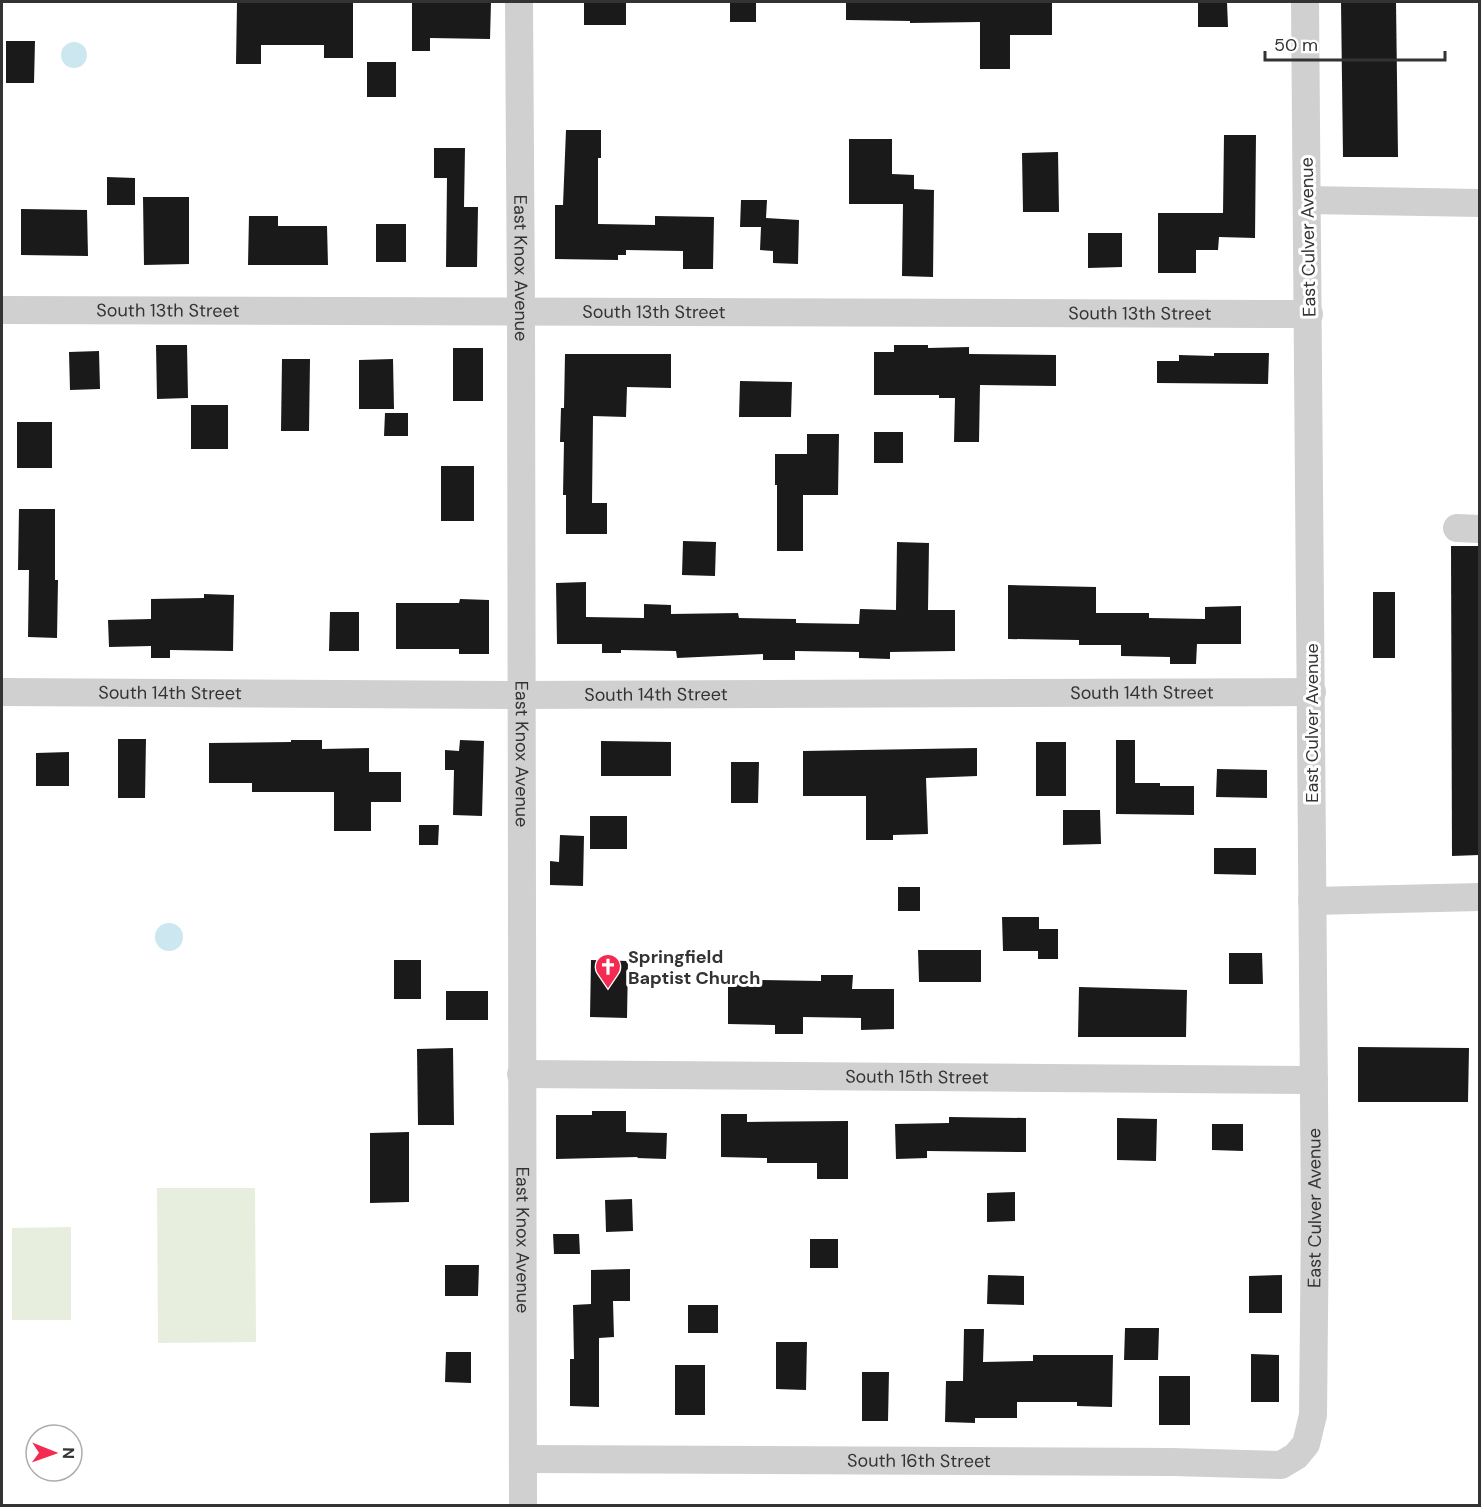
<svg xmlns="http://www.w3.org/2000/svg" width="1481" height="1507" font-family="'DM Sans',sans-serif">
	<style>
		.green { fill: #e8eede }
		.water { fill: #cce7f0 }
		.building { fill: #1a1a1a }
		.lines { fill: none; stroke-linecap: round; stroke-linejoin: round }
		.minor { stroke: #d0d0d0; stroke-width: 28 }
		.labels { text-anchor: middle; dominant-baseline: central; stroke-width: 6; stroke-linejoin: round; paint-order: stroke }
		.street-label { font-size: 18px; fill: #333; stroke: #fff }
		.poi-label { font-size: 18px; font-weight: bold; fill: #333; stroke: #fff; text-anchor: start }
	</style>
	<rect width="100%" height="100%" fill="#fff"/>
	<!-- green -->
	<g class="green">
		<polygon points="157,1188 255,1188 256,1342 158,1343"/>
		<polygon points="71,1227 71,1320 12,1320 12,1228"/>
	</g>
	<!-- water -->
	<g class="water">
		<circle cx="74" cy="55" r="13"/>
		<circle cx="169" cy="937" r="14"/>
	</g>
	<!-- building -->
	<g class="building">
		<polygon points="237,2 353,2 353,58 324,58 324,45 261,45 261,64 236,64"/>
		<polygon points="412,2 491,2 490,39 430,38 430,51 412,51"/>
		<rect x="584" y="2" width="42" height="23"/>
		<rect x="730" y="2" width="26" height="20"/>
		<polygon points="846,2 1052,2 1052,35 1010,35 1010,69 980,69 980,22 910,23 910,21 846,20"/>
		<polygon points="1198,2 1227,2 1228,27 1198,27"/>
		<polygon points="1341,2 1396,2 1398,157 1343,157"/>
		<polygon points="6,41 35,41 34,83 6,83"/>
		<rect x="367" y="62" width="29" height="35"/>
		<polygon points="566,130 601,130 601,158 598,158 598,224 655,225 655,216 714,217 713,269 683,269 683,251 626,250 626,255 618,255 618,260 555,259 555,205 563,205"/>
		<polygon points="1224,135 1256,135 1255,238 1219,237 1218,250 1196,250 1196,273 1158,273 1158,213 1223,213"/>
		<polygon points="849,139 892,139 892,174 914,175 914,189 934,190 933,277 902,276 903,204 849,204"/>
		<polygon points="434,148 465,148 464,207 478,207 477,267 446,267 447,178 434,178"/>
		<polygon points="1058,152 1059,212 1023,212 1022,153"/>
		<polygon points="107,177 135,178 135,205 107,205"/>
		<polygon points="143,197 189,197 189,264 144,265"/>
		<polygon points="741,200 767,200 766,218 799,220 798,264 773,263 773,251 760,250 761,227 740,227"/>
		<polygon points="21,209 87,210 88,256 21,255"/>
		<polygon points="249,216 278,216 278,226 327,226 328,265 248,265"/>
		<rect x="376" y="224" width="30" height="38"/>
		<polygon points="1088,233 1122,233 1122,267 1088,268"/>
		<polygon points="156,345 187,345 188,398 157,399"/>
		<polygon points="894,345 928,345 928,348 969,347 969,354 1056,355 1056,386 980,385 979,442 954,442 955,398 939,398 939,395 874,395 874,352 894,352"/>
		<rect x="453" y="348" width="30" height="53"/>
		<polygon points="99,351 100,389 70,390 69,352"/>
		<polygon points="1214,353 1269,353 1268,384 1157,383 1157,361 1179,361 1179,355 1214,356"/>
		<polygon points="565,354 671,354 671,388 627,387 626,417 593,416 592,503 607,503 607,534 566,534 566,495 563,495 564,442 560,442 561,408 564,408"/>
		<polygon points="282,359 310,359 309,431 281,431"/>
		<polygon points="393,359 394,409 359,409 359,360"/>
		<polygon points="740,381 792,382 791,417 739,417"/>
		<rect x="191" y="405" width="37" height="44"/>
		<polygon points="385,413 408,413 408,436 384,436"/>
		<rect x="17" y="422" width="35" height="46"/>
		<rect x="874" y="432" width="29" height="31"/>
		<polygon points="807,434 839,434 838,495 803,495 803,551 777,551 777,485 775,485 775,454 807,454"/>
		<rect x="441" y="466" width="33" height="55"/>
		<polygon points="19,509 55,509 55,580 58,580 57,638 28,637 29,570 18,570"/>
		<polygon points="683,541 716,542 715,576 682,575"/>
		<polygon points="897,542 929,543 928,610 955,610 955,651 890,652 890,659 859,658 859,652 795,651 795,660 763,660 763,654 677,658 676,651 621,650 621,653 602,653 602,644 557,644 556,583 586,582 586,617 644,618 644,604 671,605 671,614 738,613 739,618 796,619 796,623 859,624 860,609 896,610"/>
		<polygon points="1451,546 1479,546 1479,855 1452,856"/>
		<polygon points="1008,585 1096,587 1096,613 1149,613 1149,618 1205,619 1205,607 1241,606 1241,644 1197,644 1196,664 1170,664 1170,657 1121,656 1121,645 1079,645 1079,640 1008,639"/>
		<rect x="1373" y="592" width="22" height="66"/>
		<polygon points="204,594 234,595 233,651 170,650 170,658 151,658 151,646 109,647 108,620 151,619 151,599 204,598"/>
		<polygon points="460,599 489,600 489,654 459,654 459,649 396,649 396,603 459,603"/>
		<polygon points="330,612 359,612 359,651 329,651"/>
		<polygon points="118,739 146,739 145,798 118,798"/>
		<polygon points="291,740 322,740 322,749 369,748 369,772 401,772 401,802 371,802 371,831 334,831 334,792 252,792 252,783 209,783 209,743 291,742"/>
		<polygon points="460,740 484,741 482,816 453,815 454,770 445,770 445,750 459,751"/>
		<polygon points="1116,740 1135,740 1135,783 1160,783 1160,786 1194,786 1194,815 1116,814"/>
		<polygon points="601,741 671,742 671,776 601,776"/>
		<rect x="1036" y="742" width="30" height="54"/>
		<polygon points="977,748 977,776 926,778 928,834 893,835 893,840 866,840 866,796 803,796 803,751"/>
		<polygon points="69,752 69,786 36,786 36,753"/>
		<polygon points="731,762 759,762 758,803 731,803"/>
		<polygon points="1217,769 1267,770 1267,798 1216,797"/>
		<polygon points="1063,810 1100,810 1101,844 1063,845"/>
		<rect x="590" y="816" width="37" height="33"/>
		<polygon points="419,825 439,825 438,845 419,845"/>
		<polygon points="560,835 584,836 583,886 550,885 550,861 559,862"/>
		<polygon points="1214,848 1256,848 1256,875 1214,874"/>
		<rect x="898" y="887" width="22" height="24"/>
		<polygon points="1002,917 1039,917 1039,929 1058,929 1058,959 1038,959 1038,951 1003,951"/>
		<polygon points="918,950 981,950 981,982 919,982"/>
		<polygon points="1229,953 1262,953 1263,984 1229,984"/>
		<rect x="394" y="960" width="27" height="39"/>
		<polygon points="591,960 628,961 627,1018 590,1017"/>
		<polygon points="821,975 853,975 852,989 894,989 894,1029 861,1030 861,1018 803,1017 803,1034 775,1034 775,1025 728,1024 728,978 760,978 760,980 821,981"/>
		<polygon points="1079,987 1187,990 1186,1037 1078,1037"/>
		<rect x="446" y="991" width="42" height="29"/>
		<polygon points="1358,1047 1469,1048 1468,1102 1358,1102"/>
		<polygon points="453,1048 454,1125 418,1125 417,1049"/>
		<polygon points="592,1111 626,1111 626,1132 667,1133 666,1159 637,1158 638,1157 556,1159 556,1115 592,1115"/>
		<polygon points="721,1114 747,1114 747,1122 848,1121 848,1179 817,1179 817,1163 767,1163 767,1158 721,1157"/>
		<polygon points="949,1117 1026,1118 1026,1152 927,1151 927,1158 896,1159 895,1124 949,1123"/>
		<polygon points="1117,1118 1157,1119 1156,1161 1117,1160"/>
		<polygon points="1212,1124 1243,1124 1243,1151 1212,1150"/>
		<polygon points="409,1132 409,1202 370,1203 370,1133"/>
		<polygon points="1015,1192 1015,1221 987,1222 987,1193"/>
		<polygon points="632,1199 633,1231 606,1232 605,1200"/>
		<polygon points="553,1234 579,1234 580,1254 554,1254"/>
		<rect x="810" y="1239" width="28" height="29"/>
		<polygon points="445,1265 479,1265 478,1296 445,1296"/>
		<polygon points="630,1269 630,1301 613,1301 614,1337 599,1338 599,1407 570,1406 570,1359 574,1359 573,1305 591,1304 591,1270"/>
		<polygon points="988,1275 1024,1276 1024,1305 987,1304"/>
		<polygon points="1282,1275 1282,1313 1249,1313 1249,1276"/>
		<rect x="688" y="1305" width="30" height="28"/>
		<polygon points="1125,1328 1159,1328 1158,1360 1124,1360"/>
		<polygon points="964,1329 984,1329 983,1362 1033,1361 1033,1355 1113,1355 1112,1407 1077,1406 1077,1402 1017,1402 1017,1418 975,1418 975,1423 945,1422 946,1381 963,1381"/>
		<polygon points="776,1342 807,1342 806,1390 776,1389"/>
		<polygon points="446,1352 471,1352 471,1383 445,1382"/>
		<polygon points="1251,1354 1279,1355 1279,1402 1251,1402"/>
		<rect x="675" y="1365" width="30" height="50"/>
		<polygon points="862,1372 889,1372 888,1421 862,1421"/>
		<rect x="1159" y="1376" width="31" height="49"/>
	</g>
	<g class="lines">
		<!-- minor -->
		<g class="minor">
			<path id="s1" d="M 519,2 L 521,310 L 523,1506"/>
			<polyline points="1307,200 1480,203"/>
			<path id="s2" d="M 2,310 L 1309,314"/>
			<polyline points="1457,528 1480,529"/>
			<path id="s3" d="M 2,692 L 521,695 L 1312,692"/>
			<polyline points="1312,901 1480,897"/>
			<path id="s4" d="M 521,1074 L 1314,1080"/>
			<path id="s5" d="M 523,1459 L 1172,1462 L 1281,1465 L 1296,1456 L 1306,1444 L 1313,1415 L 1315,1217 L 1305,2"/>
		</g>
	</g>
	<!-- icons -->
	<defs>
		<symbol id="church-pin" viewBox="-11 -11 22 30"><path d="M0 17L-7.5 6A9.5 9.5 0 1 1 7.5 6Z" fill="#f42b51" stroke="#fff"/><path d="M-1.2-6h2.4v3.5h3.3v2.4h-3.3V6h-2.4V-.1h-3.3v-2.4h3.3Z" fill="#fff"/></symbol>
	</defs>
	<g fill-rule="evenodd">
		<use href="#church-pin" x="593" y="952" width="30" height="40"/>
	</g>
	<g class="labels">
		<!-- street labels -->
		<g class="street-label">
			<text transform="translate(1308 237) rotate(-91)">East Culver Avenue</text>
			<text stroke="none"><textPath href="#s1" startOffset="266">East Knox Avenue</textPath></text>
			<text stroke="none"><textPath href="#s2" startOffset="166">South 13th Street</textPath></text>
			<text stroke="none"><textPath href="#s2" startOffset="652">South 13th Street</textPath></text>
			<text stroke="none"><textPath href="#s2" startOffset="1138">South 13th Street</textPath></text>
			<text stroke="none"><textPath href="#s3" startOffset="168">South 14th Street</textPath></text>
			<text stroke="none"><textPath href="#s3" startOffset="1140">South 14th Street</textPath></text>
			<text stroke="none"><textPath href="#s3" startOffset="654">South 14th Street</textPath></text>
			<text transform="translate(1312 723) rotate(-90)">East Culver Avenue</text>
			<text stroke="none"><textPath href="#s1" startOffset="752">East Knox Avenue</textPath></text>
			<text stroke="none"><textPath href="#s4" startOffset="396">South 15th Street</textPath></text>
			<text stroke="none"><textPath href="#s5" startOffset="1028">East Culver Avenue</textPath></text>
			<text stroke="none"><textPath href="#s1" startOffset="1238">East Knox Avenue</textPath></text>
			<text stroke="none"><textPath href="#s5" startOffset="396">South 16th Street</textPath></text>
		</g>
		<!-- poi labels -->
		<g class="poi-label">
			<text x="628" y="957">Springfield<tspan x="628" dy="21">Baptist Church</tspan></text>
		</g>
	</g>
	<!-- border -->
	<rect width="1481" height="1507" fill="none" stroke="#333333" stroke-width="6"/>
	<!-- north arrow -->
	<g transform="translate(54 1453) rotate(91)"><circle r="28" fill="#ffffff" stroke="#adadad" stroke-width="1.5"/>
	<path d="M0-4.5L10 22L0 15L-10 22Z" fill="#f42b51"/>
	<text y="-9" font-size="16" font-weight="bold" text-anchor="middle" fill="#333333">N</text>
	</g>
	<!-- scale -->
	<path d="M1265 51v9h180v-9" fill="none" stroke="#333333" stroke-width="3"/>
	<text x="1274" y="51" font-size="18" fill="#333333" stroke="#ffffff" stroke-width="4.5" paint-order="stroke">50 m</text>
</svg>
